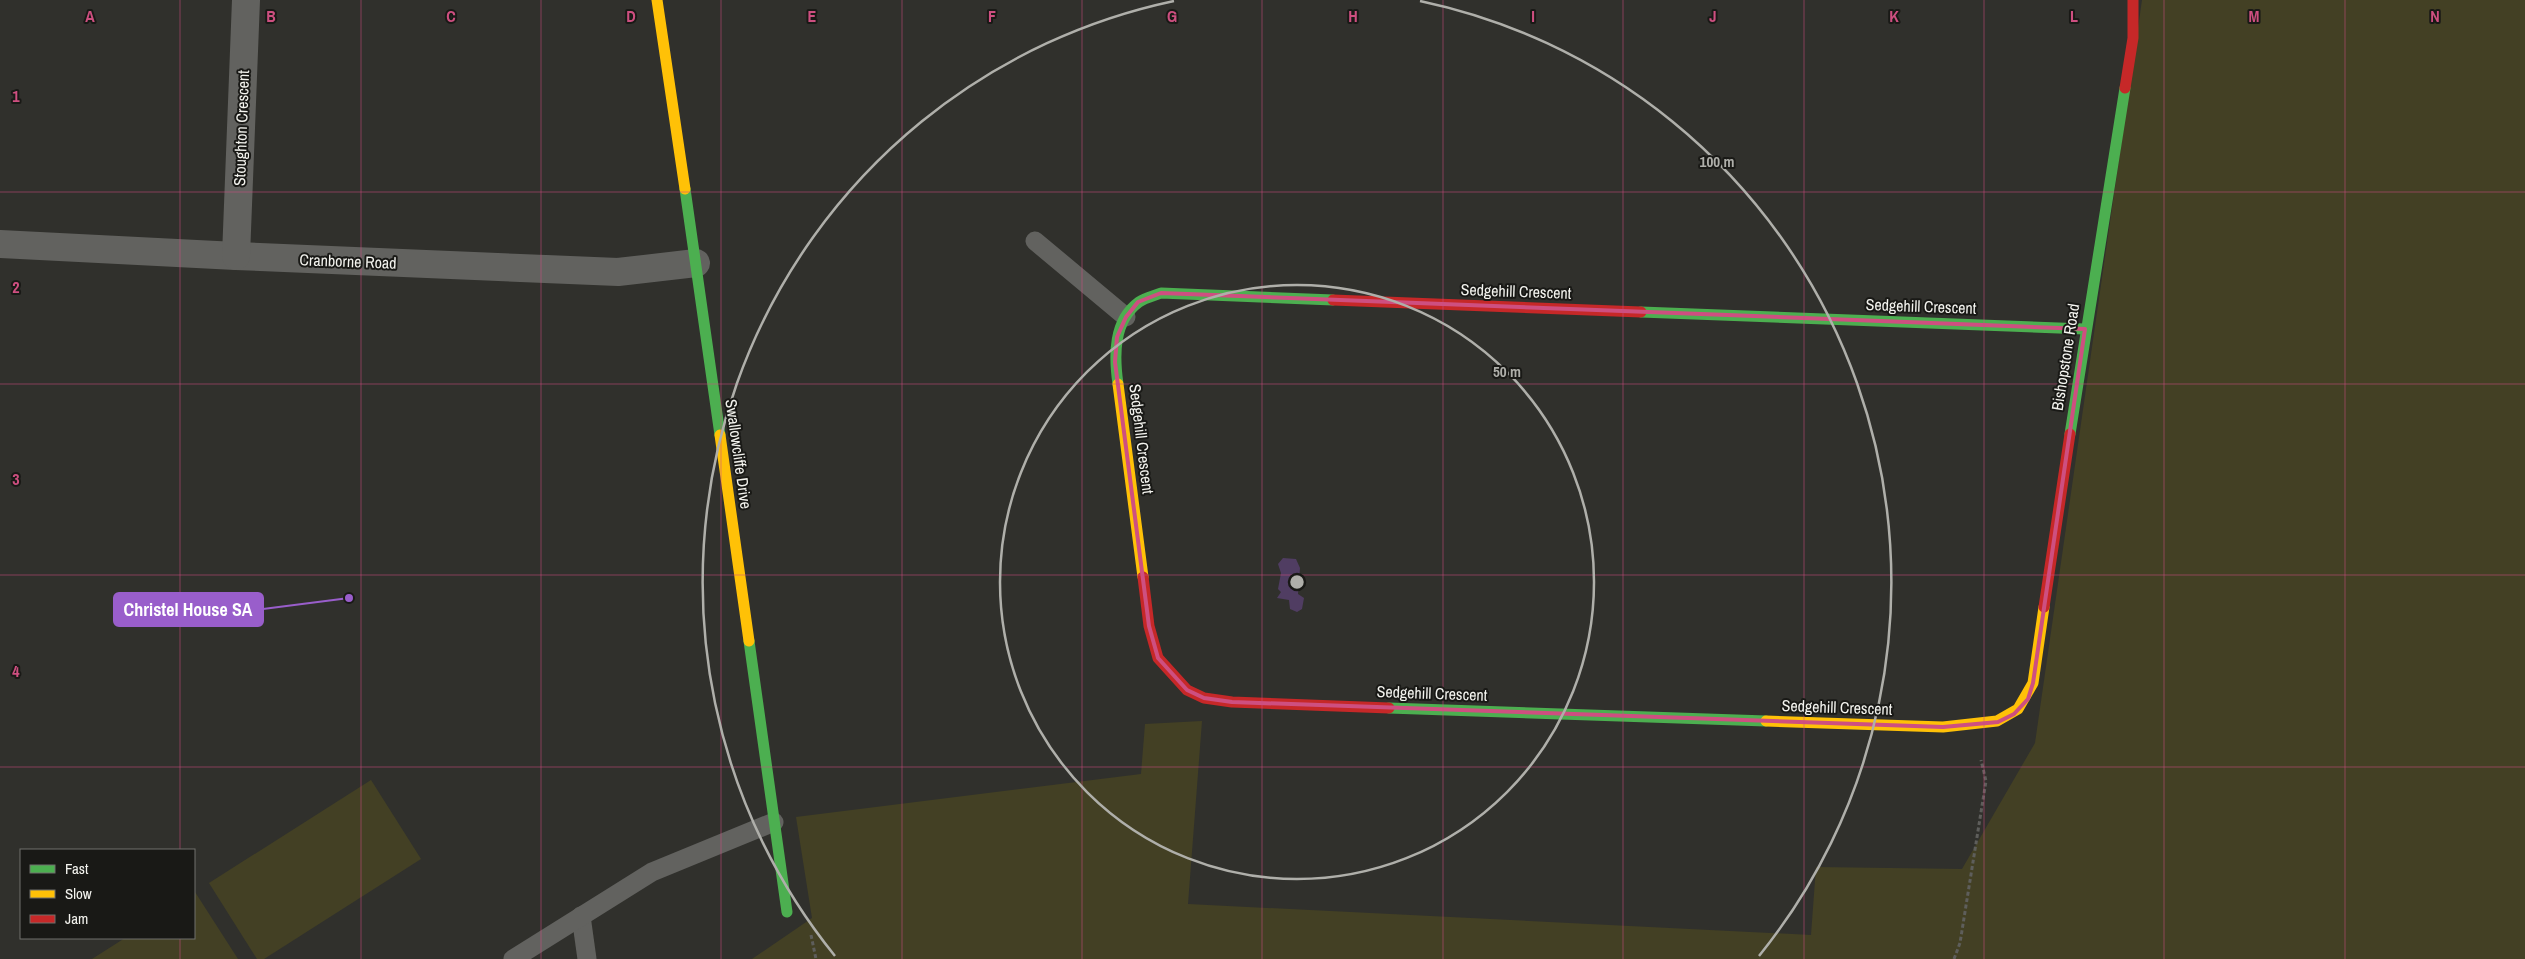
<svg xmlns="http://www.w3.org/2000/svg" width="2525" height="959" font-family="'Archivo Narrow',sans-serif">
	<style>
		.green { fill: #434024 }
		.water { fill: #503d62 }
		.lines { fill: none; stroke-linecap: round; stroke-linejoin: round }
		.path { stroke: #5e5e5b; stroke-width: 3; stroke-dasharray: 4 2.5; stroke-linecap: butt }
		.lane { stroke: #62625f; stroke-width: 19 }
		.street { stroke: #62625f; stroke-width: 28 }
		.fast { stroke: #4caf50; stroke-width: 11 }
		.slow { stroke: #ffc107; stroke-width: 11 }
		.jam { stroke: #c62828; stroke-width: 11 }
		.marked { fill: none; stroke: #ce4f80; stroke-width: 4; stroke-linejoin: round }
		.grid { fill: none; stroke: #ce4f80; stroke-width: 1; stroke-opacity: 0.55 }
		.ring { fill: none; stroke: #afafaa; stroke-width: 2.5 }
		.labels { text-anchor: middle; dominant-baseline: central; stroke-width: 4; stroke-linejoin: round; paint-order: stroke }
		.street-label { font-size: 16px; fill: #f3f3ee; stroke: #191916 }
		.grid-label { font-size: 16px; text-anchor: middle; font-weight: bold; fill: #ce4f80; stroke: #191916; stroke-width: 4; stroke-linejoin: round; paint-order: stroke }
		.centre { fill: #afafaa; stroke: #191916; stroke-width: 2.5 }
		.ring-label { font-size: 15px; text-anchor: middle; font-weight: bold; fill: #afafaa; stroke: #191916; stroke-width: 4; stroke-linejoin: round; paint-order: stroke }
		.leader { fill: none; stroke: #995ecb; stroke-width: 2 }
		.callout-dot { fill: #995ecb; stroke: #191916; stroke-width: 2 }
		.callout { fill: #995ecb; stroke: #995ecb; stroke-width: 2 }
		.callout-label { font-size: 18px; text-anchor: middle; font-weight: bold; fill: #fff }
	</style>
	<rect width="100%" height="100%" fill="#30302c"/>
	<!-- green -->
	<g class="green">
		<polygon points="2142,0 2525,0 2525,959 752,959 812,918 796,817 1141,774 1145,724 1202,721 1188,904 1811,935 1816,867 1962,869 2035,743"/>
		<polygon points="371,780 421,859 264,959 257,959 209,883"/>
		<polygon points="195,892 238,959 92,959 125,938 194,938"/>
	</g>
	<!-- water -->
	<polygon class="water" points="1283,558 1296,559 1300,568 1298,594 1304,598 1302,609 1297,612 1290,609 1289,600 1277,598 1281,592 1278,589 1281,573 1278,564"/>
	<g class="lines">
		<!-- path -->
		<g class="path">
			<polyline points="811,935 816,959"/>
			<polyline points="1954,959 1960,943 1986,781 1981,760"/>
		</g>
		<!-- lane -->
		<g class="lane">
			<polyline points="1035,241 1126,317"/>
			<polyline points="581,916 587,959"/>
			<polyline points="513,959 652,872 774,822"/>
		</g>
		<!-- street -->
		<g class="street">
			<polyline points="0,244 236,256 618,272 696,263"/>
			<polyline points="236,256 246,0"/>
		</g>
		<!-- fast -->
		<g class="fast">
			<polyline points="685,189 720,435"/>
			<polyline points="1641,312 2085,329"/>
			<path d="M 1118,384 C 1114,356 1113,321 1139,302 C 1146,297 1154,296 1161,293 L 1333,300"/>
			<polyline points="2070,434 2125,88"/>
			<polyline points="749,641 787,912"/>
			<polyline points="1389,708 1766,721"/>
		</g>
		<!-- slow -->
		<g class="slow">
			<polyline points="657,0 685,189"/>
			<polyline points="1118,384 1143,577"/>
			<polyline points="720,435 749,641"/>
			<polyline points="1766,721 1943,727 1997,721 2018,709 2033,683 2044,607"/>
		</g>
		<!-- jam -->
		<g class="jam">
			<polyline points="2125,88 2133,38 2133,0"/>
			<polyline points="1333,300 1641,312"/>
			<polyline points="1143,577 1149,626 1158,658 1187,690 1204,698 1232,702 1389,708"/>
			<polyline points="2044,607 2070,434"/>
		</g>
	</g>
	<!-- marked area -->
	<path class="marked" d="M 1161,293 L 2085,329 L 2033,683 L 2028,699 L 2014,714 L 1998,722 L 1943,727 L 1232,702 L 1204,698 L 1187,690 L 1158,658 L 1149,626 L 1115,362 L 1117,337 L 1126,317 L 1138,302 Z"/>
	<!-- grid -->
	<path class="grid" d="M 180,0 L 180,850M 361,0 L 361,959M 541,0 L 541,959M 721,0 L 721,959M 902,0 L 902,959M 1082,0 L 1082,959M 1262,0 L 1262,959M 1443,0 L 1443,959M 1623,0 L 1623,959M 1804,0 L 1804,959M 1984,0 L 1984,959M 2164,0 L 2164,959M 2345,0 L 2345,959M 0,192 L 2525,192M 0,384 L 2525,384M 0,575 L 2525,575M 0,767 L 2525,767M 180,938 L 180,959"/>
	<!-- distance rings -->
	<g class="ring">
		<circle cx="1297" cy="582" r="297"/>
		<path d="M835 956A594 594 0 0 1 1174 1M1420 1A594 594 0 0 1 1759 956"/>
	</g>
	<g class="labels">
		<!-- street labels -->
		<g class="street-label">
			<text transform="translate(241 128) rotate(-88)">Stoughton Crescent</text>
			<text transform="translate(348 261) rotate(2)">Cranborne Road</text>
			<text transform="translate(1516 291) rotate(2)">Sedgehill Crescent</text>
			<text transform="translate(1921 306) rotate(2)">Sedgehill Crescent</text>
			<text transform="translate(2065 357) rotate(-81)">Bishopstone Road</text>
			<text transform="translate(1142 439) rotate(83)">Sedgehill Crescent</text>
			<text transform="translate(739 454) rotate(82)">Swallowcliffe Drive</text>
			<text transform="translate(1432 693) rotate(2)">Sedgehill Crescent</text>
			<text transform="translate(1837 707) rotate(2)">Sedgehill Crescent</text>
		</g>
	</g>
	<g class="grid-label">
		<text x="90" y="22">A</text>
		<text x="271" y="22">B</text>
		<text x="451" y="22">C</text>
		<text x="631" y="22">D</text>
		<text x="812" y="22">E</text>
		<text x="992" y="22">F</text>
		<text x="1172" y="22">G</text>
		<text x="1353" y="22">H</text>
		<text x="1533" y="22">I</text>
		<text x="1713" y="22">J</text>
		<text x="1894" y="22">K</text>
		<text x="2074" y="22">L</text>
		<text x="2254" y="22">M</text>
		<text x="2435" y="22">N</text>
		<text x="16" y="102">1</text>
		<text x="16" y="293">2</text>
		<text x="16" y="485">3</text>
		<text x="16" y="677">4</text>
	</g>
	<circle cx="1297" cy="582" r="8" class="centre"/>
	<g class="ring-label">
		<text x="1717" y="167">100 m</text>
		<text x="1507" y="377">50 m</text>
	</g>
	<!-- callouts -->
	<path class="leader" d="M349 598L263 609"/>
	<circle class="callout-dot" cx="349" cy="598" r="5"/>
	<rect class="callout" x="114" y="593" width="149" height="33" rx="5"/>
	<g class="callout-label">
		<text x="188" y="616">Christel House SA</text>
	</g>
	<!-- legend -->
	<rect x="20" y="849" width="175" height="90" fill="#191916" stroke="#70706c"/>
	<rect x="30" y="865" width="25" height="8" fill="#4caf50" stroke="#70706c"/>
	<text x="65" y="874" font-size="15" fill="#f3f3ee">Fast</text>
	<rect x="30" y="890" width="25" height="8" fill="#ffc107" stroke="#70706c"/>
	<text x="65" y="899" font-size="15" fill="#f3f3ee">Slow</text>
	<rect x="30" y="915" width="25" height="8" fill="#c62828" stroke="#70706c"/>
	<text x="65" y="924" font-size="15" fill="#f3f3ee">Jam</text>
</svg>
